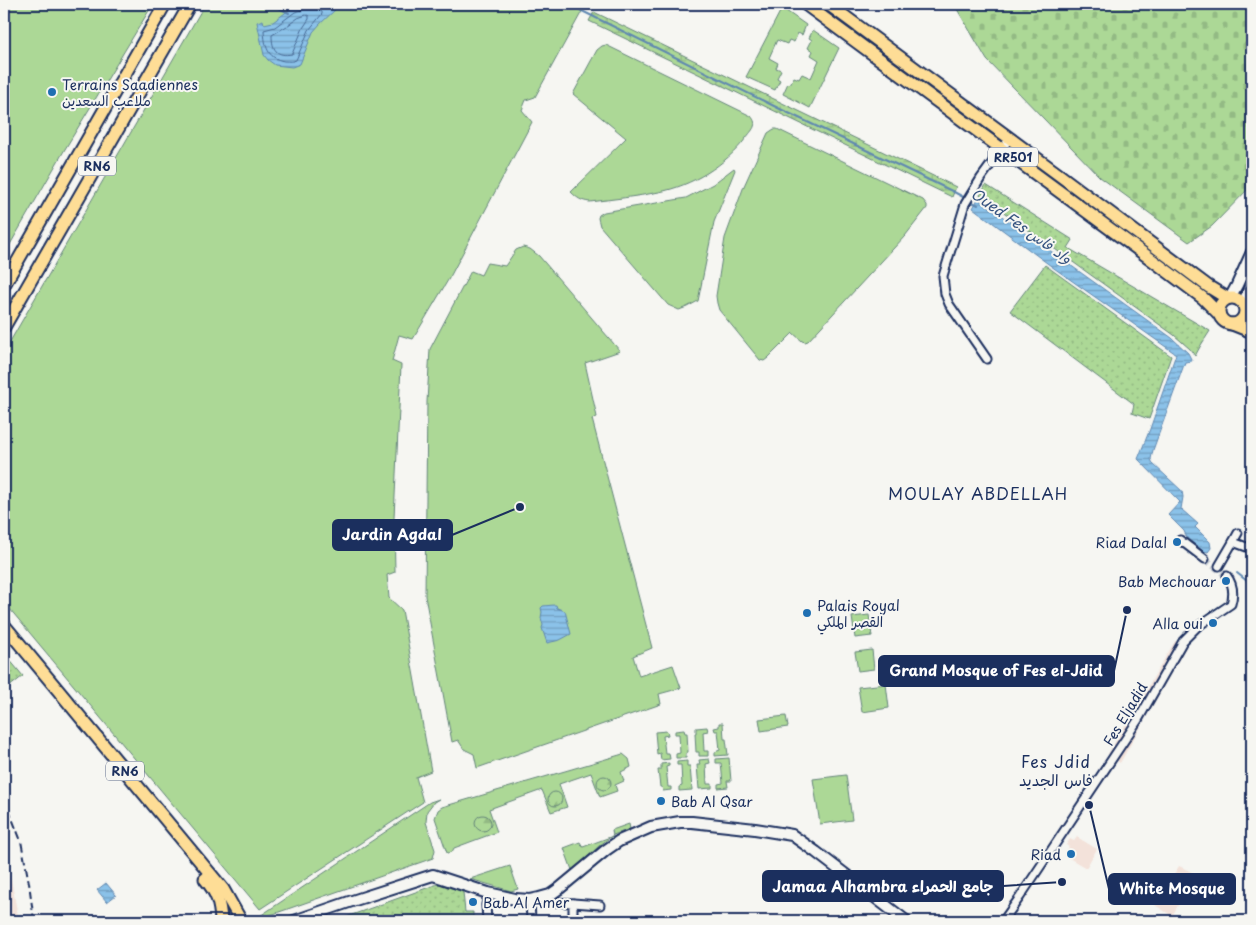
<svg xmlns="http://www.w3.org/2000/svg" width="1256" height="925" font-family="'Playpen Sans','Playpen Sans Arabic',sans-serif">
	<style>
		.built { fill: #f3e2da }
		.green { fill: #acd896; stroke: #64847a }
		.forest { fill: url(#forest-firs); stroke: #64847a }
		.wetland { fill: url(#wetland-marsh); stroke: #64847a }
		.cemetery { fill: url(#cemetery-stones); stroke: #64847a }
		.park { fill: url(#park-dots); stroke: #64847a }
		.water { fill: url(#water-rules); stroke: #5e87b1 }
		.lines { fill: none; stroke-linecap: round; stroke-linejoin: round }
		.shore { stroke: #486a96; stroke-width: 1 }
		.stream { stroke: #5e87b1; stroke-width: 2 }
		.street-tunnel { stroke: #caced4; stroke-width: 7; stroke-dasharray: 7 3.5; stroke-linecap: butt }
		.street-casing { stroke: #1b2f5e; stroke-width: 11 }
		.secondary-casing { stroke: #1b2f5e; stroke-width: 14 }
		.primary-casing { stroke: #1b2f5e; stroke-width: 15 }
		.street { stroke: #f6f6f2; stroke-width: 7 }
		.secondary { stroke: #f6f6f2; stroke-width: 10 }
		.primary { stroke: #fedd96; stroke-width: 11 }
		.rail { stroke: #1b2f5e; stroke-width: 2; stroke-dasharray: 8 4; stroke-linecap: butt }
		.poi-dot { fill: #1f6fb2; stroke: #f6f6f2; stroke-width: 2 }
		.labels { text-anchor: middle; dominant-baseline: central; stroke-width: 4; stroke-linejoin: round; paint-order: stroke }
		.shield { fill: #f6f6f2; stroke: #5d6b8a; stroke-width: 1 }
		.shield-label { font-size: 12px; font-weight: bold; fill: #1b2f5e }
		.poi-label { font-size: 14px; fill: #1b2f5e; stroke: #f6f6f2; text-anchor: start }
		.street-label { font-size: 14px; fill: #1b2f5e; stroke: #f6f6f2 }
		.water-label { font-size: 15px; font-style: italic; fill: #375481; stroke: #f6f6f2 }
		.quarter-label { font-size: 16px; letter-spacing: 1px; fill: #1b2f5e; stroke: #f6f6f2 }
		.leader { fill: none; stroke: #1b2f5e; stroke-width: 2 }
		.callout-dot { fill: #1b2f5e; stroke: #f6f6f2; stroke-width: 2 }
		.callout { fill: #1b2f5e; stroke: #1b2f5e; stroke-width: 2 }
		.callout-label { font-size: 15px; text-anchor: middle; font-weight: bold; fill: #fff }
	</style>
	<defs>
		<pattern id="forest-firs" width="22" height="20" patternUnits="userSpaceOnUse" patternTransform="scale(1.25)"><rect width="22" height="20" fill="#acd896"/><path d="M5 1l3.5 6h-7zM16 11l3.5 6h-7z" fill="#93ba84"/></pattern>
		<pattern id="wetland-marsh" width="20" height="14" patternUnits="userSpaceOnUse" patternTransform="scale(1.25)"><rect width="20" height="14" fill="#acd896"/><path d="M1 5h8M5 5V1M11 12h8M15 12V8" fill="none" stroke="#93ba84"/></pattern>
		<pattern id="cemetery-stones" width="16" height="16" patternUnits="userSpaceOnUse" patternTransform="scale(1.25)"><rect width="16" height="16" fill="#acd896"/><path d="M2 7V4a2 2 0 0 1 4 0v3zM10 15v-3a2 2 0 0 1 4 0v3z" fill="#93ba84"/></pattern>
		<pattern id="park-dots" width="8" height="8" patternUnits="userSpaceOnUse" patternTransform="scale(1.25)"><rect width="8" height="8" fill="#acd896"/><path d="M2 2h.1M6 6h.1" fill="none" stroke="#93ba84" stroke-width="1.8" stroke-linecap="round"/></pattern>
		<pattern id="water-rules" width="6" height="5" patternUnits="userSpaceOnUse" patternTransform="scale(1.25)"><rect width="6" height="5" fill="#8bc2e9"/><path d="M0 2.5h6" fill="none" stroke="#719ec0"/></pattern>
	</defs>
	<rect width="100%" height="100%" fill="#f6f6f2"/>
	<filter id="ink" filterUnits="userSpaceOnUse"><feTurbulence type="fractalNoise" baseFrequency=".02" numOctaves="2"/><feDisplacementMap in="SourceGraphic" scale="10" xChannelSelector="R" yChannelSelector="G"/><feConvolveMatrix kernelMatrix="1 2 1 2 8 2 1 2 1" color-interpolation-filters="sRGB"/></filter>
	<g filter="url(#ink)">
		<!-- built -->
		<g class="built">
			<polygon points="1175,641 1186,647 1120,763 1108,754"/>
			<polygon points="1077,837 1097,849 1086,868 1064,855 1069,847 1066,845 1070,839 1074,841"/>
			<polygon points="4,843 8,863 19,921 4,921"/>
			<polygon points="1179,866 1196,874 1172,916 1155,905"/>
		</g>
		<!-- green -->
		<g class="green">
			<polygon points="4,4 153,4 65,149 4,255"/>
			<polygon points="205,4 586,4 535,97 526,100 522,110 532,122 451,275 413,339 399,335 392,361 401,365 394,518 395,572 387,575 389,598 402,610 431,771 416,777 423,802 260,909 4,602 4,352"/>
			<polygon points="782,8 806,25 802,35 798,33 794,42 789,40 787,44 777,40 769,58 778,63 776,68 781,70 777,78 780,80 775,90 746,77"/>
			<polygon points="813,30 839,48 810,108 783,94 788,83 790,84 794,77 799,79 802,74 811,78 819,60 811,55 813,51 808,48 812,40 809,38"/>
			<path d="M 606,45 L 751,116 C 759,125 752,130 746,138 C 726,165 691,186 659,192 C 636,197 613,199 590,202 C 581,201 577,198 571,192 L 626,138 L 573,94 L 597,50 L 602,46 Z"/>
			<polygon points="774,129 777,129 923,200 927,205 927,208 905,236 808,341 805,342 802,341 793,333 768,358 764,361 760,360 719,310 717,303 716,296 725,238 744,186 768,133"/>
			<polygon points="734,168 735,170 714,222 698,301 687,307 679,310 668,305 600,226 598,218 599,215 604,212 686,198 713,184"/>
			<polygon points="523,247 530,249 539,256 620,351 585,363 597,417 592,419 652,648 633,656 639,676 673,665 681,688 659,694 661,704 477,768 474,754 464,749 458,740 452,742 425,596 427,402 430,349 471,271 481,275 487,263 505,266 516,250"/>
			<polygon points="869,615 872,636 855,638 852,617"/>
			<polygon points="872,650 874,669 858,671 855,652"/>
			<polygon points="886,684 889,708 862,712 858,687"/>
			<polygon points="786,716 788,727 761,731 759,719"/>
			<polygon points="719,723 723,723 724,739 726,739 728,755 715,756 715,752 720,750 718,731 715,731 714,728 719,727"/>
			<polygon points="707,727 708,731 703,732 704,751 708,751 708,756 699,756 699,752 696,752 695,733 696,733 696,728"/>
			<polygon points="684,730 685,733 687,733 688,752 686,753 686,758 676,758 676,754 680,753 679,734 675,734 675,731"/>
			<polygon points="667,731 668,735 663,736 665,753 669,753 670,759 661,760 660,753 657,754 655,732"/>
			<polygon points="623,754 629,759 631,767 621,772 624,781 615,785 617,791 600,797 591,773 559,784 567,807 551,812 542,790 489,809 497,832 454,848 452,852 447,853 435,818 438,810 442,807"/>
			<polygon points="729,758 731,781 727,781 728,787 718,788 718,784 723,783 721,763 716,763 716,759"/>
			<polygon points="709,759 710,763 706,764 707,784 712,784 712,788 699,789 697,765 700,765 699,760"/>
			<polygon points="687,761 687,766 690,766 692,790 679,791 679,787 682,786 681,765 677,765 677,762"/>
			<polygon points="669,763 669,766 666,767 668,787 671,787 671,790 663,791 662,787 660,787 658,770 661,770 661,764"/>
			<polygon points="846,775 852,820 820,824 813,779"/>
			<polygon points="439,799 434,802 427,811 426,822 435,850 433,858 262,918 257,918 430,802"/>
			<polygon points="629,824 630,829 613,835 599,846 576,868 572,870 564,848 580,842 583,847 613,836 612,830"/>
			<polygon points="510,866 518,889 511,891 470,879"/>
		</g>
		<!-- forest -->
		<g class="forest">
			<circle cx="604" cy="783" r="7"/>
			<circle cx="555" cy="799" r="7"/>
			<circle cx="483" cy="823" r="8"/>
		</g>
		<!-- wetland -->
		<polygon class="wetland" points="594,12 956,187 952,197 589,21"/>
		<!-- cemetery -->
		<polygon class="cemetery" points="954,4 1252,4 1252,185 1212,226 1189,242 1100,177 987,60"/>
		<!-- park -->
		<g class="park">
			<polygon points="986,185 1073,240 1068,248 1210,331 1201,345 1195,356 1190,349 1174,335 980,195"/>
			<polygon points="1045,265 1171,356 1149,419 1132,413 1134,404 1010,311"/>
			<polygon points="4,653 23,676 4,691"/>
			<polygon points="440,884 463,892 465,912 473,912 473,921 335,921 435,885"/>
		</g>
		<!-- water -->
		<g class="water">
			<polygon points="307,4 316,4 324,7 332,4 336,9 320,24 313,32 300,64 292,67 275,65 268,60 264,55 257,22 263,20 264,24 273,22 293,7"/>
			<polygon points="978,199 1172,338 1188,353 1192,361 1185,362 1153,450 1151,459 1153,464 1182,491 1183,497 1181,509 1198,524 1195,527 1210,542 1211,548 1208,552 1203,551 1187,538 1184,531 1168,515 1180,502 1138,459 1150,429 1176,354 1051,266 973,208"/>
			<polygon points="554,605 556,605 557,608 565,611 571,634 560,640 547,643 542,628 543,625 541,618 542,612 541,608 543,606"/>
			<polygon points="106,883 116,895 107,902 97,890"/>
		</g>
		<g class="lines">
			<!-- shore -->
			<g class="shore">
				<path d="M 305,4 L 305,7 L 303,10 L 295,12 L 275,27 L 264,30 C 265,46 267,58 284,61 C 289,61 292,62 296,60 L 309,30 L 322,14 L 322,12 L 317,8 L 316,4"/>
				<path d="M 307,15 L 309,16 L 309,19 L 303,28 L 292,54 C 276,57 272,49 272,35 L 287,26 L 298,18 Z"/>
			</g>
			<!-- stream -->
			<g class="stream">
				<polyline points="271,4 289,13"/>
				<polyline points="549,4 574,7 776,107 954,192 978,205"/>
				<polyline points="332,6 337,4"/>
				<polyline points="1237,573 1252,585"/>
			</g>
			<!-- street-tunnel -->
			<polyline class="street-tunnel" points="1205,559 1227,576"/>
			<defs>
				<g id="street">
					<polyline points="987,359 949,304 945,294 943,276 965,204 981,178 1010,138"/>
					<polyline points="1180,540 1205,559"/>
					<polyline points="1233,542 1238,533"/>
					<polyline points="1219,566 1233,542 1252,549"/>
					<polyline points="540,899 549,902 573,903 573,921"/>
					<polyline points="530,900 531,921"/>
					<polyline points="573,903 600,905"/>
					<polyline points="487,921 486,905 488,893"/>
					<path d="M 1003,921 L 1020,897 L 1138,720 L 1183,641 L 1197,627 L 1231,604 C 1234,594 1233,584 1227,576"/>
				</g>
				<g id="secondary">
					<polyline points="1230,298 1237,285 1252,252"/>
					<polyline points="1243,304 1252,283"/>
					<polyline points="294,921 352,901 433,875 488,893 515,899 530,900 539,898 550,895 560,888 606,850 619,841 651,827 680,822 692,822 755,829 792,835 816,852 906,921"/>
				</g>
				<g id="primary">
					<polyline points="805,4 1155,262 1203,298 1219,314"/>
					<polyline points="828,4 1062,177 1209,287 1227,298"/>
					<polyline points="4,285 165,4"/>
					<circle cx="1232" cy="311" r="13"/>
					<polyline points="1232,324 1252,332"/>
					<polyline points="4,327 190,4"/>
					<polyline points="4,625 223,889 241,921"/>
					<path d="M 205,879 C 217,893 220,903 221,921"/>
				</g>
			</defs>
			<!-- street casing -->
			<use href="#street" class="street-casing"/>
			<!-- secondary casing -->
			<use href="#secondary" class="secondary-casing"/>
			<!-- primary casing -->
			<use href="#primary" class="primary-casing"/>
			<!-- street -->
			<use href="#street" class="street"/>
			<!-- secondary -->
			<use href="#secondary" class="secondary"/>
			<!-- primary -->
			<use href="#primary" class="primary"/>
			<!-- rail -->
			<polyline class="rail" points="4,798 21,841 29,883 34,921"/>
		</g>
	</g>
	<!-- markers -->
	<g class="poi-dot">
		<circle cx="52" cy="92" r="5"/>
		<circle cx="1177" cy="542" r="5"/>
		<circle cx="1226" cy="581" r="5"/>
		<circle cx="807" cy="613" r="5"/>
		<circle cx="1213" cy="623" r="5"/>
		<circle cx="661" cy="801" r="5"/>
		<circle cx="1071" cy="854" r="5"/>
		<circle cx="473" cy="902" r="5"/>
	</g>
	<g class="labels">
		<!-- shield labels -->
		<g class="shield">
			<rect x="988" y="147.5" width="50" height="19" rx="4"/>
			<rect x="78" y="156.5" width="38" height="19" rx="4"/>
			<rect x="106" y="761.5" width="38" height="19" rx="4"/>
		</g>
		<g class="shield-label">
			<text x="1013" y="157">RR501</text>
			<text x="97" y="166">RN6</text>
			<text x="125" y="771">RN6</text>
		</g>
		<!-- poi labels -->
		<g class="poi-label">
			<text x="62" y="84">Terrains Saadiennes<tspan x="62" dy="16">ملاعب السعدين</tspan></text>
			<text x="1167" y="542" text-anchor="end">Riad Dalal</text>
			<text x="1216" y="581" text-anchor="end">Bab Mechouar</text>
			<text x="817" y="605">Palais Royal<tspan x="817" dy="16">القصر الملكي</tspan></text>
			<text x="1203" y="623" text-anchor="end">Alla oui</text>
			<text x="671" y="801">Bab Al Qsar</text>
			<text x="1061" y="854" text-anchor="end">Riad</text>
			<text x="483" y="902">Bab Al Amer</text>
		</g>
		<!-- street labels -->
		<g class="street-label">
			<text transform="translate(1125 714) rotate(-59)">Fes Eljadid</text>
		</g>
		<!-- water labels -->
		<g class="water-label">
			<text transform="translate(1022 225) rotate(35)">Oued Fes واد فاس</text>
		</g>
		<!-- quarter labels -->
		<g class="quarter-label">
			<text x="978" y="493">MOULAY ABDELLAH</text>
			<text x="1056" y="761">Fes Jdid<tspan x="1056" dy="18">فاس الجديد</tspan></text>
		</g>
	</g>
	<!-- callouts -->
	<path class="leader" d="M520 507L452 535M1127 610L1114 671M1062 882L1003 886M1089 805L1109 889"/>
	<g class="callout-dot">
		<circle cx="520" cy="507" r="5"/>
		<circle cx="1127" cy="610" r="5"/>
		<circle cx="1062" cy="882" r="5"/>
		<circle cx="1089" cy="805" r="5"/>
	</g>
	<g class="callout">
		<rect x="333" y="520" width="119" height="30" rx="5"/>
		<rect x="879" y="656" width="235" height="30" rx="5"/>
		<rect x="763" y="871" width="240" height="30" rx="5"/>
		<rect x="1109" y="874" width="126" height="30" rx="5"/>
	</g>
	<g class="callout-label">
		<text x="392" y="540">Jardin Agdal</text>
		<text x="996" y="676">Grand Mosque of Fes el-Jdid</text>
		<text x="883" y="892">Jamaa Alhambra جامع الحمراء</text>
		<text x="1172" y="894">White Mosque</text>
	</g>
	<!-- margin -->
	<rect width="1256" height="925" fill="none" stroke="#f6f6f2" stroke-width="20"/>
	<rect x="10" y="10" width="1236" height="905" fill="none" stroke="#1b2f5e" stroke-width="2" filter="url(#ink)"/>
</svg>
